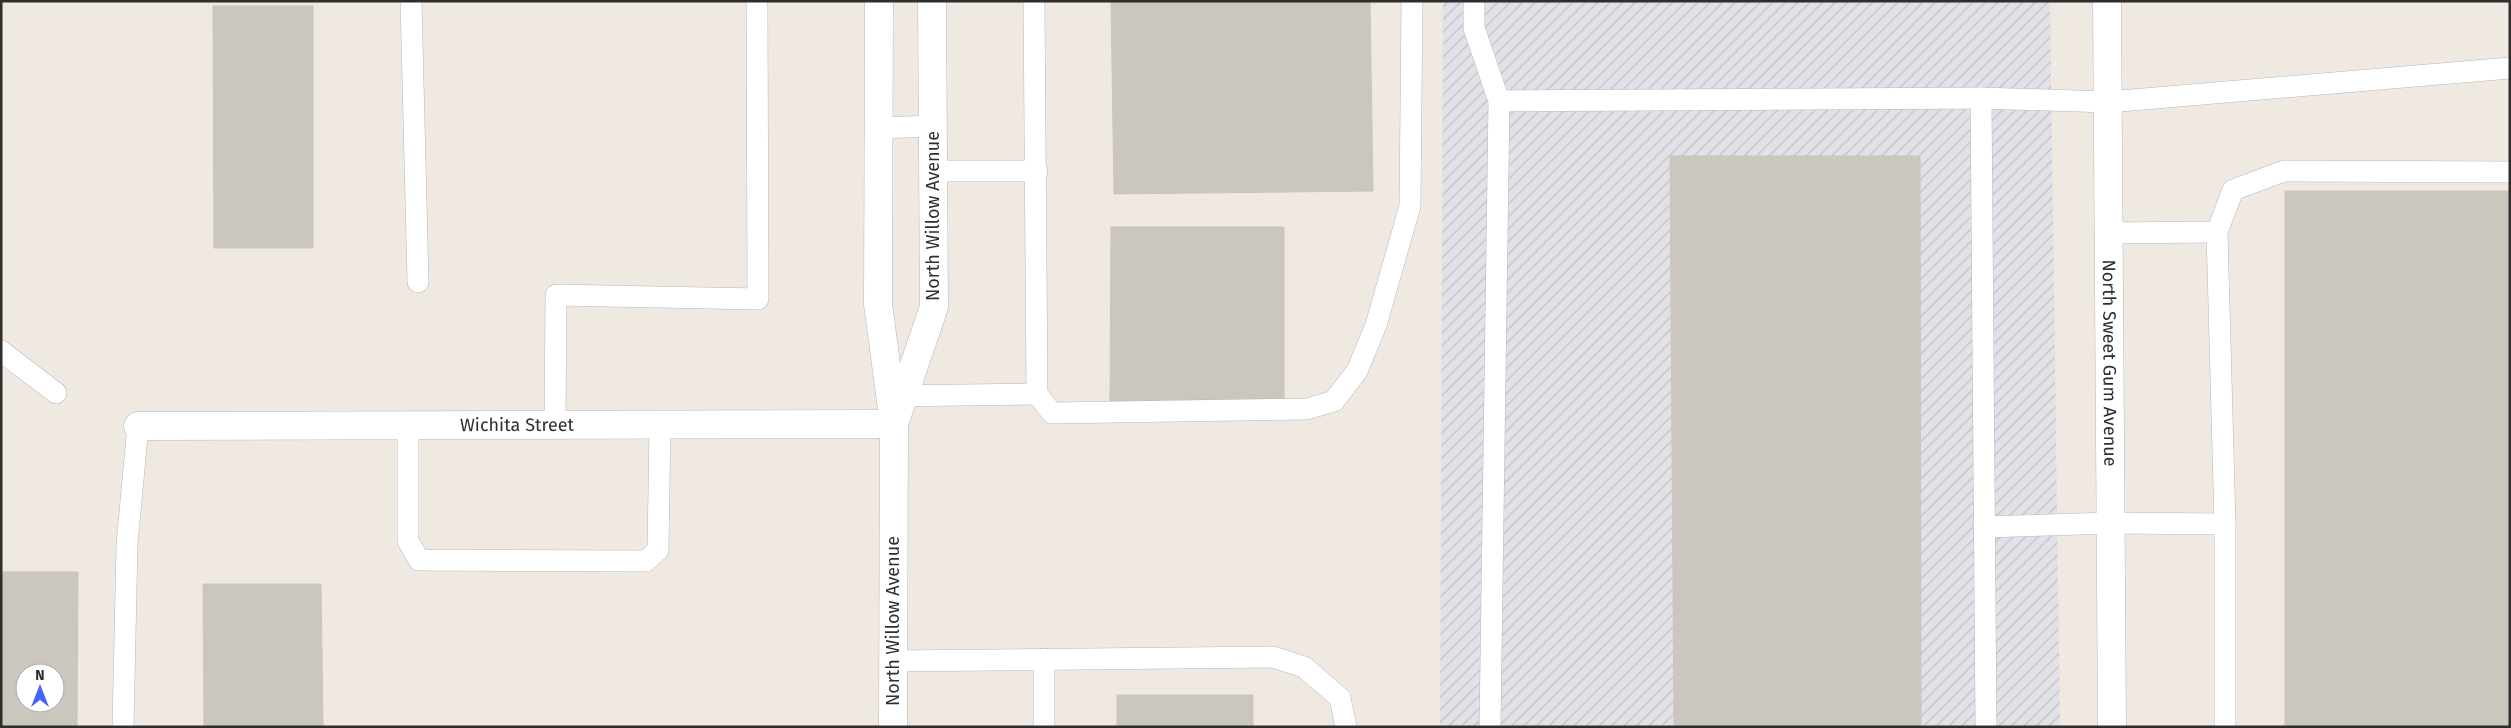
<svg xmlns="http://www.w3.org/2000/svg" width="2511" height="728" font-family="'Fira Sans',sans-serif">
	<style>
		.industrial { fill: url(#industrial-furrows) }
		.building { fill: #cbc7bf; stroke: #cbc5ba; fill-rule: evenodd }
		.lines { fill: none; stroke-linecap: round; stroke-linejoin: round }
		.service-casing { stroke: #b4b7c1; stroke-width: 22 }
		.minor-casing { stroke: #b4b7c1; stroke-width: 29 }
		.service { stroke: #fff; stroke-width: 21 }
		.minor { stroke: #fff; stroke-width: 28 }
		.labels { text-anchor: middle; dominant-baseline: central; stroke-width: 4.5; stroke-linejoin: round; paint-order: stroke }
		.street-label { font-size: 18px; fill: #2e2e2e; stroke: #fff }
	</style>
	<defs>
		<pattern id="industrial-furrows" width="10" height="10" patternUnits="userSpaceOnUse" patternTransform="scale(1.25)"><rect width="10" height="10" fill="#e3e1e8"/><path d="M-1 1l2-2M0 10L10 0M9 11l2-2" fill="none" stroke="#c3c1c7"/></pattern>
	</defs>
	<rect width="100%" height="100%" fill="#efe9e1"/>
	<!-- industrial -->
	<polygon class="industrial" points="1443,1 2050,1 2060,727 1440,727"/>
	<!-- building -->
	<g class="building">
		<polygon points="1111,1 1370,1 1373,191 1114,194"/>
		<polygon points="213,6 313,6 313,248 214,248"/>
		<polygon points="1670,156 1920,156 1921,727 1674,727"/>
		<rect x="2285" y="191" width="225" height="536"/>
		<polygon points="1111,227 1284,227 1284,403 1110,402"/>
		<path d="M 1,572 L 78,572 L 77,727 L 1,727 ZM 25,673 L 55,673 L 55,703 L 25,703 Z"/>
		<polygon points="203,584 321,584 323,727 204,727"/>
		<rect x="1117" y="695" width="136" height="32"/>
	</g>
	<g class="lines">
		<defs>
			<g id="service">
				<polyline points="411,1 418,282"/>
				<polyline points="1474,1 1474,28 1499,101"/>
				<polyline points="1981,98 1986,727"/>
				<polyline points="879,128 933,126"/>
				<polyline points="933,171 1037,171"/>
				<polyline points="2217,232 2225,524 2225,727"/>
				<polyline points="2108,233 2217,232 2233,190 2284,171 2510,172"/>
				<polyline points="1,351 56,393"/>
				<polyline points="1037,394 1052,413 1307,409 1334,401 1357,371 1376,325 1410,206 1412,1"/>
				<polyline points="891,396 1037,394 1034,1"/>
				<polyline points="408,426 408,541 419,560 646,561 658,550 660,426"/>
				<polyline points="555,426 556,295 758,299 757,1"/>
				<polyline points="1984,527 2111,523 2225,524"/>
				<polyline points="893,661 1273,657 1304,667 1340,698 1346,727"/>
				<polyline points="123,727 127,544 138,426"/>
				<polyline points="1044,727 1044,659"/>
				<polyline points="1490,727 1499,101 1981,98 2108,102 2510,68"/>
			</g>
			<g id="minor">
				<polyline points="879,1 878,304 894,424 893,727"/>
				<path id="s1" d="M 2107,1 L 2112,727"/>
				<polyline points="896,418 934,307 932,1"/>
				<path id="s2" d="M 138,426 L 894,424"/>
			</g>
		</defs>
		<!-- service casing -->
		<use href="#service" class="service-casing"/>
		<!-- minor casing -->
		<use href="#minor" class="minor-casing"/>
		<!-- service -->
		<use href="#service" class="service"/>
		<!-- minor -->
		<use href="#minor" class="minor"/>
	</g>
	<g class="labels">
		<!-- street labels -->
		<g class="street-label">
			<text transform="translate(933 216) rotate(-90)">North Willow Avenue</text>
			<text stroke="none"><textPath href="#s1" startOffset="362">North Sweet Gum Avenue</textPath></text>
			<text stroke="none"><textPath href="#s2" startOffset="379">Wichita Street</textPath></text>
			<text transform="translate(893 621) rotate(-90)">North Willow Avenue</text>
		</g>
	</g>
	<!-- border -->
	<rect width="2511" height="728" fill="none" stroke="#2e2e2e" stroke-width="5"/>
	<!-- north arrow -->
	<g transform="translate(40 688)"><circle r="24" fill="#ffffff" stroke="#ababab"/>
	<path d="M0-4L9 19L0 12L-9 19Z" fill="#4264fb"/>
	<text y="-8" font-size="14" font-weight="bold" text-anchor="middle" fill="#2e2e2e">N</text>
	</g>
</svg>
